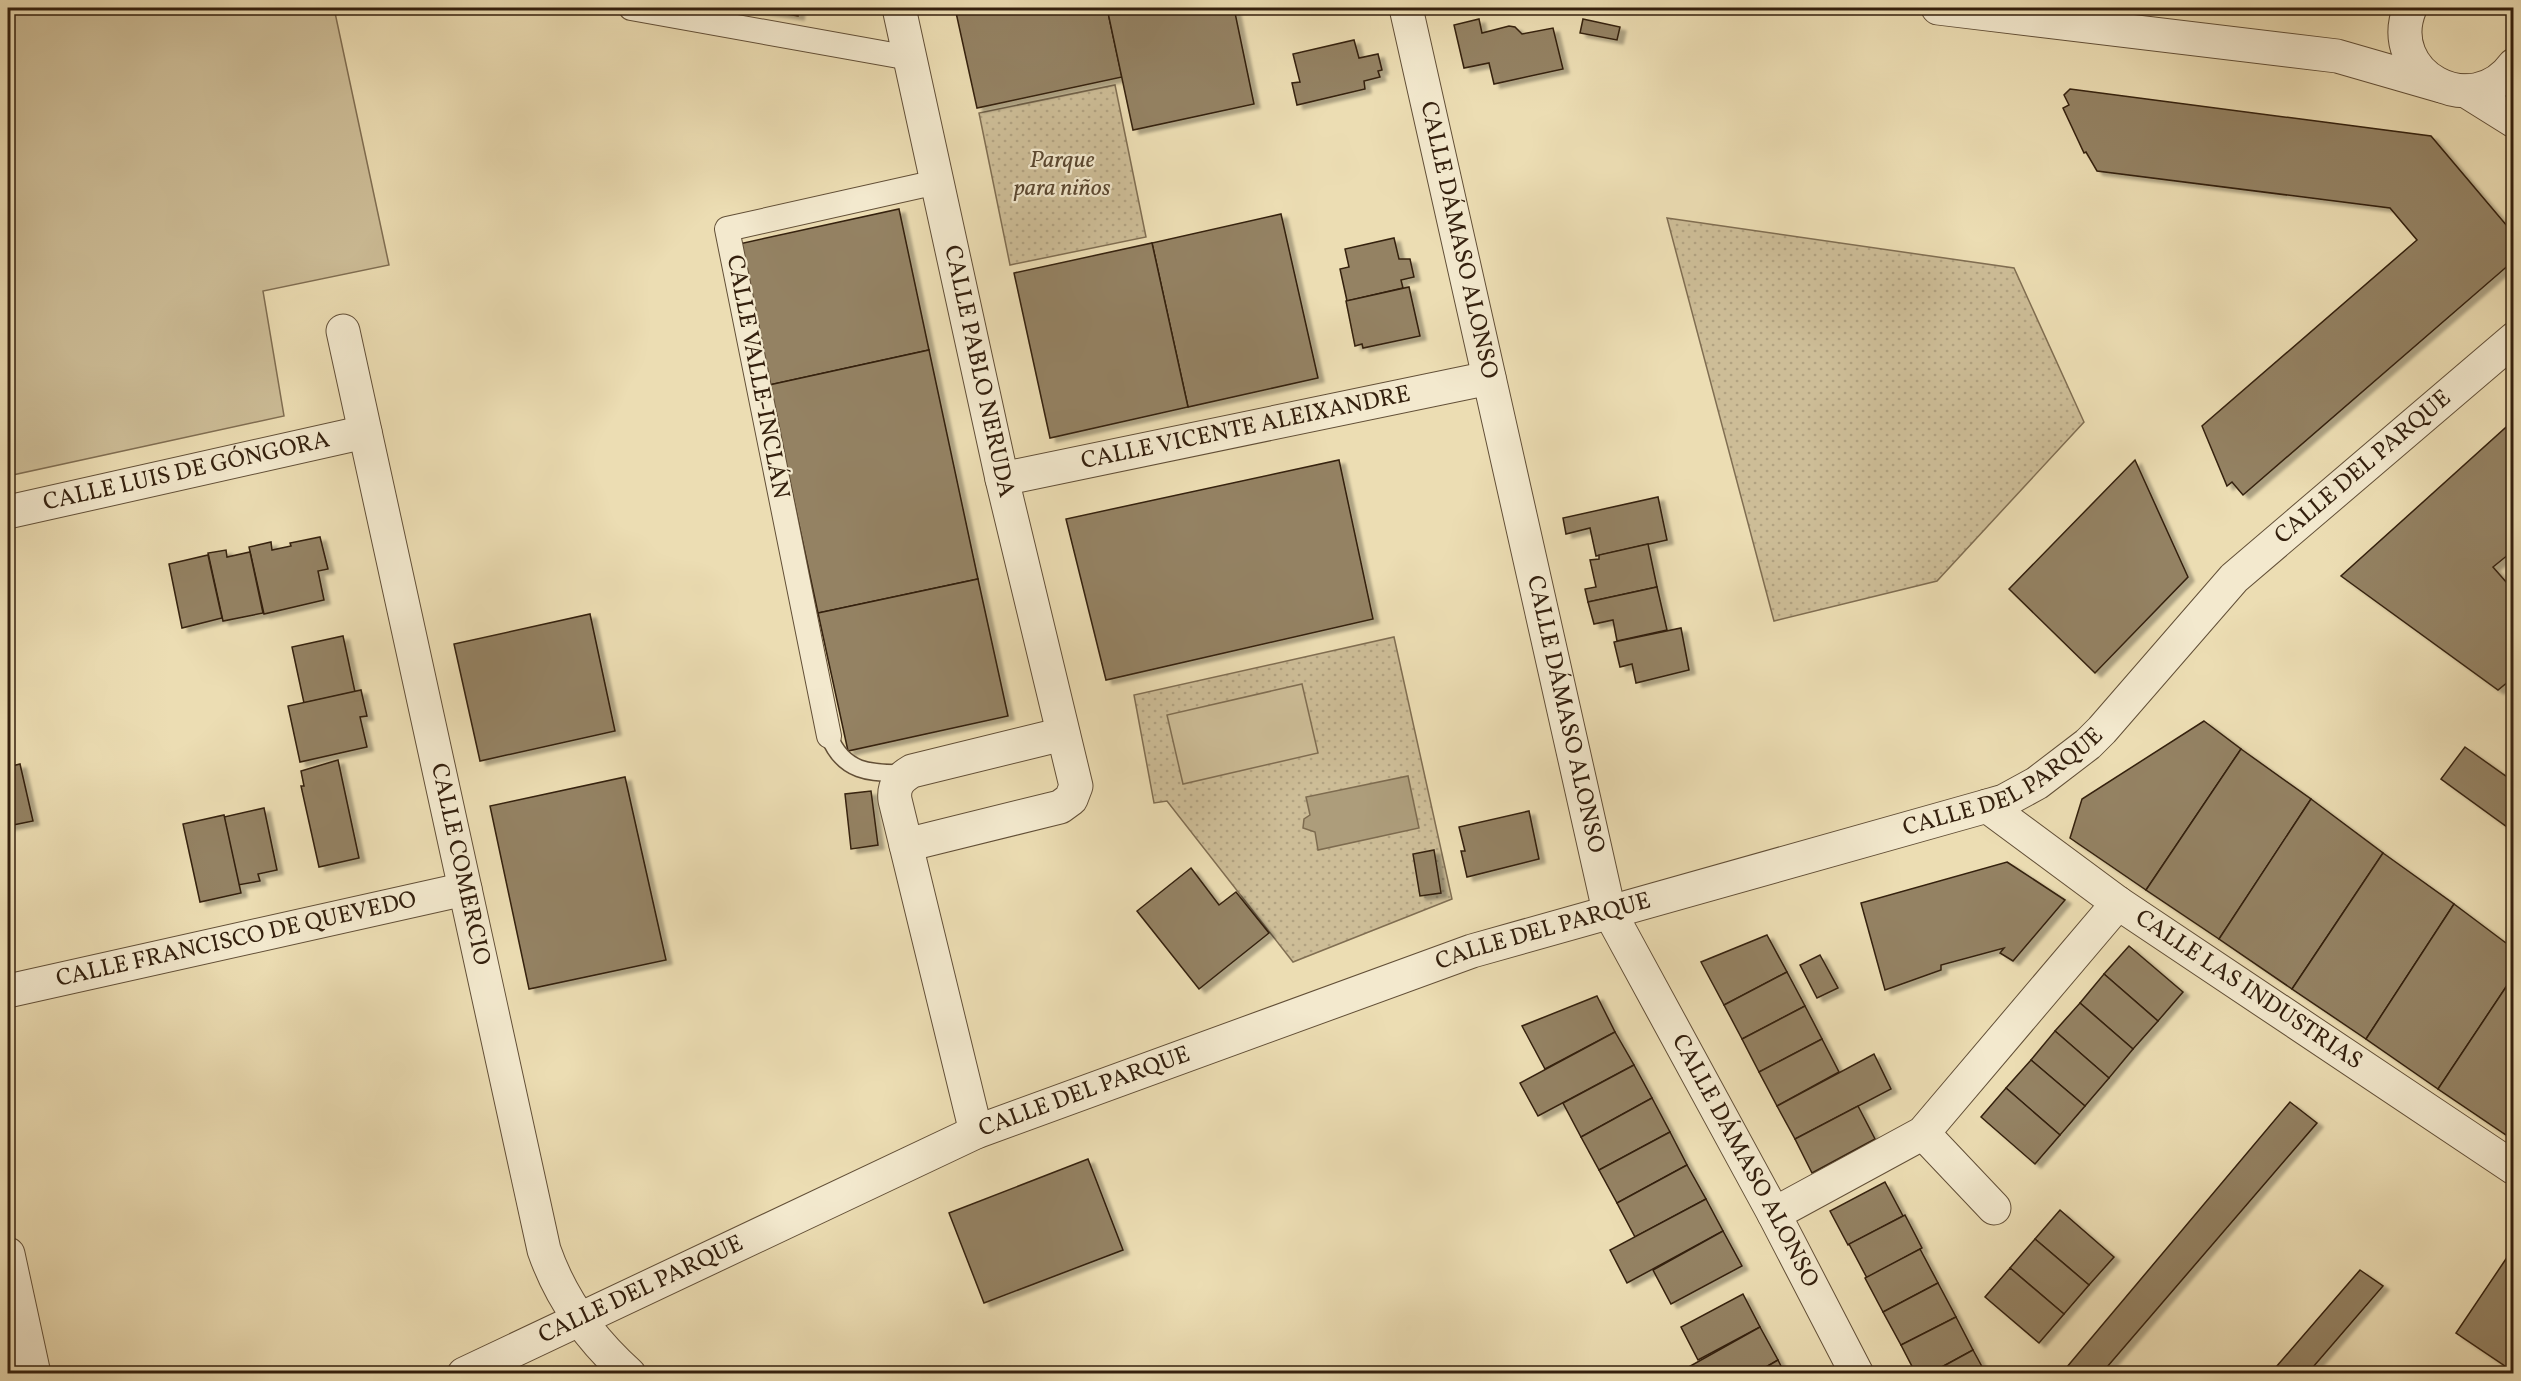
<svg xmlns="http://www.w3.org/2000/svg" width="2521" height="1381" font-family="Vollkorn,serif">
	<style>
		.green { fill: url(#green-dots); stroke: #806e52; stroke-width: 1.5 }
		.pitch { fill: #cdbd97; stroke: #806e52; stroke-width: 1.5 }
		.water { fill: #ad9d7b; stroke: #7d6b4f; stroke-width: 1.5 }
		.building { fill: #948264; stroke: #34200e; stroke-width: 1.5; filter: url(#shadow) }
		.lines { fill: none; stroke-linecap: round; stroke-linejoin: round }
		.service-casing { stroke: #624f37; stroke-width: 19 }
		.pedestrian-casing { stroke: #624f37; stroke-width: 26 }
		.minor-casing { stroke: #624f37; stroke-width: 35 }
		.service { stroke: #f3e9ce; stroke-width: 16 }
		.pedestrian { stroke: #f3e9ce; stroke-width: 24 }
		.minor { stroke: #f3e9ce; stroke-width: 33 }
		.labels { text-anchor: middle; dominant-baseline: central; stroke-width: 4.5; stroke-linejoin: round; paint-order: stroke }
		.park-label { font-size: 24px; font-style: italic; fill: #5a4730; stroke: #f3e9ce }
		.street-label { font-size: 24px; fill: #34200e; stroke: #f3e9ce }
	</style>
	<defs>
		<pattern id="green-dots" width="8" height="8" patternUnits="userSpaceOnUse" patternTransform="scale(1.5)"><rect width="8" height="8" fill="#cdbd97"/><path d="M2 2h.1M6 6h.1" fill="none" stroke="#b1a281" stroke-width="1.8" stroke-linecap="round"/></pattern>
		<filter id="shadow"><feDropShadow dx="6" dy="4" stdDeviation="1.5" flood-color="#0004"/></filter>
	</defs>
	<rect width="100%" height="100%" fill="#ecddb3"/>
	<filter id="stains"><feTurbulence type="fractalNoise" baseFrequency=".00333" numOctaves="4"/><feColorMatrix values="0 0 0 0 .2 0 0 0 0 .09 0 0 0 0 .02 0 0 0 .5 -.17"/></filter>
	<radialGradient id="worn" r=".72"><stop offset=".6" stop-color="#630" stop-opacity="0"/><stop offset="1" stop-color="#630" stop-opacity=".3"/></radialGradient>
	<!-- green -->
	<g class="green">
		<polygon points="1115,85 1146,237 1010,265 979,113"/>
		<polygon points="1667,218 2014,268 2084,422 1937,581 1774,621"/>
		<polygon points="1394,637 1452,899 1293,962 1167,801 1154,803 1134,695"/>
	</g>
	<!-- pitch -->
	<g class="pitch">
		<polygon points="8,8 334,8 389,265 263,291 284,416 8,476"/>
		<polygon points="1302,684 1318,753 1183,784 1167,715"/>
	</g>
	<!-- water -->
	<polygon class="water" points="1408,776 1419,828 1318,850 1315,832 1303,828 1304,819 1310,815 1306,797"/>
	<!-- building -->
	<g class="building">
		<polygon points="748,8 799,8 798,16"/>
		<polygon points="955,8 1107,8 1122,77 977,108"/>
		<polygon points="1107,8 1234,8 1254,104 1133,130"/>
		<polygon points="1479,19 1482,33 1509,26 1515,27 1522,34 1553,28 1563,69 1494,84 1489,63 1464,68 1454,25"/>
		<polygon points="1583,19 1620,27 1617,40 1580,33"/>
		<polygon points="1354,40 1359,58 1378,54 1382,70 1378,71 1380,77 1364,81 1365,89 1297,105 1292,83 1300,82 1293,54"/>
		<polygon points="2070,89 2431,136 2513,233 2511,263 2243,495 2232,482 2227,486 2202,426 2417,240 2390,208 2097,171 2086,152 2084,153 2063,108 2069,105 2064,95"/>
		<polygon points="899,209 929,350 769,385 739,244"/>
		<polygon points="1281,214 1318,378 1188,407 1152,243"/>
		<polygon points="1394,238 1399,259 1410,259 1414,277 1401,280 1403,288 1347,301 1340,269 1349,267 1345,249"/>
		<polygon points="1152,243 1188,407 1050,438 1014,273"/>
		<polygon points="1409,287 1420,336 1363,348 1362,344 1355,346 1346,301"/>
		<polygon points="929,350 978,579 818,613 769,385"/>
		<polygon points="2514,420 2514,550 2493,567 2514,591 2514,677 2498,690 2341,576"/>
		<polygon points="1339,460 1373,619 1106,680 1066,519"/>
		<polygon points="2135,460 2188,577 2095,673 2009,589"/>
		<polygon points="1658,497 1667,540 1596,556 1590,528 1566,534 1563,518"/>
		<polygon points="320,537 328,569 318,571 324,600 264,614 249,547 271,542 272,550 291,546 290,543"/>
		<polygon points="1648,544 1657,587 1588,602 1585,589 1596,587 1590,560 1599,559 1599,555"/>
		<polygon points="226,550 227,557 250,552 263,613 223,621 208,553"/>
		<polygon points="208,555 222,618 182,628 169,564"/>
		<polygon points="978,579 1008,716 848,751 818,613"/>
		<polygon points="1657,587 1667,630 1617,641 1613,620 1594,624 1588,602"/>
		<polygon points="590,614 615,731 480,761 454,644"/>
		<polygon points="1681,628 1689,670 1636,683 1632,664 1620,667 1614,642"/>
		<polygon points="343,636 355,692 304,703 292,647"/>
		<polygon points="361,690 367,716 360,717 367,747 300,762 288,706"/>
		<polygon points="2204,721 2241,749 2146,890 2070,838 2082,799"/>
		<polygon points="2465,747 2514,782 2514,832 2441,779"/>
		<polygon points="2241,749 2311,799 2219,939 2146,890"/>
		<polygon points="338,760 359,858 319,867 301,786 304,786 301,771"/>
		<polygon points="20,764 33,821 8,826 8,767"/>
		<polygon points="625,777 666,960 529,989 490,806"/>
		<polygon points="871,791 878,845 851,849 845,794"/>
		<polygon points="2311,799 2383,853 2292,989 2219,939"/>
		<polygon points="264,808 277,870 258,874 260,881 238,885 224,817"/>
		<polygon points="1529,811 1539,859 1467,877 1461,851 1465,851 1459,827"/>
		<polygon points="224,815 241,893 200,902 183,824"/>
		<polygon points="1434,850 1441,893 1420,896 1413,854"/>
		<polygon points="2383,853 2454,904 2366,1039 2292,989"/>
		<polygon points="2007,862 2065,900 2013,961 2000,953 2004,948 1941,965 1941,970 1885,990 1861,903"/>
		<polygon points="1191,868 1219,905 1236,892 1269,933 1199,989 1137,911"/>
		<polygon points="2454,904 2514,949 2514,975 2438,1089 2366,1039"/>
		<polygon points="1767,935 1787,972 1724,1005 1701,962"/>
		<polygon points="2129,946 2183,992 2158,1021 2104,974"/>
		<polygon points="1820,955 1838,988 1817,998 1800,965"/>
		<polygon points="1787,972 1805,1006 1742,1039 1724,1005"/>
		<polygon points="2104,974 2158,1021 2133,1049 2080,1003"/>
		<polygon points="2514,975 2514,1137 2512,1139 2438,1089"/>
		<polygon points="1597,996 1615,1032 1545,1069 1522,1026"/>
		<polygon points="2080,1003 2133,1049 2109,1078 2055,1031"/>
		<polygon points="1805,1006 1822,1039 1759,1072 1742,1039"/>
		<polygon points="2055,1031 2109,1078 2085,1106 2031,1060"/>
		<polygon points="1615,1032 1634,1065 1538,1116 1520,1083"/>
		<polygon points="1822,1039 1839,1072 1777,1106 1759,1072"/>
		<polygon points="1874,1054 1891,1089 1795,1139 1777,1106"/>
		<polygon points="2031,1060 2085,1106 2060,1135 2006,1088"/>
		<polygon points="1634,1065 1652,1098 1581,1137 1563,1103"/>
		<polygon points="2006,1088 2060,1135 2035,1164 1981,1117"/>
		<polygon points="1652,1098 1670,1132 1599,1170 1581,1137"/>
		<polygon points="2290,1102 2317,1123 2101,1374 2061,1374"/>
		<polygon points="1858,1106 1875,1139 1812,1173 1795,1139"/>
		<polygon points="1670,1132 1687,1165 1617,1203 1599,1170"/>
		<polygon points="1088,1159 1123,1250 984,1303 949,1213"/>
		<polygon points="1687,1165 1706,1199 1635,1237 1617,1203"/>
		<polygon points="1885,1182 1903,1216 1848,1245 1830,1211"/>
		<polygon points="1706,1199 1723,1231 1627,1283 1610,1250"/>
		<polygon points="2060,1210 2114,1257 2089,1285 2035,1239"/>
		<polygon points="1905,1215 1922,1248 1867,1278 1849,1244"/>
		<polygon points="1723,1231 1742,1266 1671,1304 1653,1270"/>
		<polygon points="2035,1239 2089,1285 2064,1314 2010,1268"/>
		<polygon points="2514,1247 2514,1372 2456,1333"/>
		<polygon points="1920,1249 1938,1283 1883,1312 1865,1278"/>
		<polygon points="2010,1268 2064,1314 2039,1343 1985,1297"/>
		<polygon points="2360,1270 2383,1286 2307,1374 2270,1374"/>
		<polygon points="1938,1283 1956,1317 1901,1345 1883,1312"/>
		<polygon points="1743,1294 1760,1327 1698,1360 1681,1327"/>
		<polygon points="1956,1317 1973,1350 1929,1374 1916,1374 1901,1345"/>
		<polygon points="1760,1327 1778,1360 1754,1374 1676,1374"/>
		<polygon points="1973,1350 1986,1374 1929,1374"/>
		<polygon points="1778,1360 1785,1374 1754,1374"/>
	</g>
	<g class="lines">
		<defs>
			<path id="service" d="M 829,736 C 843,772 870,774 905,773"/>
			<g id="pedestrian">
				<polyline points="631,8 910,58"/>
				<polyline points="829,736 727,229 937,182"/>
			</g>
			<g id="minor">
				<path id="s1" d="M 899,8 L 1002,479 L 1076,786 L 1071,799 L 1060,807 L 906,845"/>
				<path id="s2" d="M 1406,8 L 1609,911 L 1774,1214 L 1857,1374"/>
				<polyline points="1938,8 2337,56 2441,86"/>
				<path d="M 2410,8 C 2383,74 2472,123 2514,65"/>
				<polyline points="2466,91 2514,121"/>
				<path id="s3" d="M 343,331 L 544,1250 C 561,1299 590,1339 629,1374"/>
				<path id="s4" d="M 1002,479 L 1489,378"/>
				<path id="s5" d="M 8,512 L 365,432"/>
				<path id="s6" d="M 1987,806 L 2118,903 L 2514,1168"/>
				<path id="s7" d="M 8,991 L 465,889"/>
				<path d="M 976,1132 L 895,800 C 893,785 900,778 912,771 L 1063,734"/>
				<polyline points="1923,1133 1994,1208"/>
				<polyline points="1774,1214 1923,1133 2118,903"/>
				<polyline points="8,1254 34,1374"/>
				<path id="s8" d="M 464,1374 L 976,1132 L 1472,951 L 1987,806 L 2004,801 L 2037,783 L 2088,744 L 2102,730 L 2234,578 L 2514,339"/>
			</g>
		</defs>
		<!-- service casing -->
		<use href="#service" class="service-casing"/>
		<!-- pedestrian casing -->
		<use href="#pedestrian" class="pedestrian-casing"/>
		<!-- minor casing -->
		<use href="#minor" class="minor-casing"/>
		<!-- service -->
		<use href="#service" class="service"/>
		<!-- pedestrian -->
		<use href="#pedestrian" class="pedestrian"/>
		<!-- minor -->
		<use href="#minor" class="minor"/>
	</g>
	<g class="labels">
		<!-- park labels -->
		<g class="park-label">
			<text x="1062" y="161">Parque<tspan x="1062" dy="28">para niños</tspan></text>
		</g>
		<!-- street labels -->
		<g class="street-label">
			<text stroke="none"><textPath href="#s2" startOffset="238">CALLE DÁMASO ALONSO</textPath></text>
			<text stroke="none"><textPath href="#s1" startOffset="372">CALLE PABLO NERUDA</textPath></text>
			<text transform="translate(757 377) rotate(79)">CALLE VALLE-INCLÁN</text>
			<text stroke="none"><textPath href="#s4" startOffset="249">CALLE VICENTE ALEIXANDRE</textPath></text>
			<text stroke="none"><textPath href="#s8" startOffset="2140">CALLE DEL PARQUE</textPath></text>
			<text stroke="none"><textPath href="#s5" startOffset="183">CALLE LUIS DE GÓNGORA</textPath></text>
			<text stroke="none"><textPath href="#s2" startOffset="724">CALLE DÁMASO ALONSO</textPath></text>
			<text stroke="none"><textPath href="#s8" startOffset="1654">CALLE DEL PARQUE</textPath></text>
			<text stroke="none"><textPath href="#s3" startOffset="546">CALLE COMERCIO</textPath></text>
			<text stroke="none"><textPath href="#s8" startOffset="1168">CALLE DEL PARQUE</textPath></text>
			<text stroke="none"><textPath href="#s7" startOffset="234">CALLE FRANCISCO DE QUEVEDO</textPath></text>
			<text stroke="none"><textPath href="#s6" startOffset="320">CALLE LAS INDUSTRIAS</textPath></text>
			<text stroke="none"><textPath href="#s8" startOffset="682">CALLE DEL PARQUE</textPath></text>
			<text stroke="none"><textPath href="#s2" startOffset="1210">CALLE DÁMASO ALONSO</textPath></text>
			<text stroke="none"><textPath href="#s8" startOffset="196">CALLE DEL PARQUE</textPath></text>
		</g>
	</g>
	<!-- margin -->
	<rect width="2521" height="1381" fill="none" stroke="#ecddb3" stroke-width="30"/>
	<rect x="9" y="9" width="2503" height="1363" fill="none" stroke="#34200e" stroke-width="3"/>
	<rect x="15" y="15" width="2491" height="1351" fill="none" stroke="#34200e" stroke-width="1.5"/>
	<rect width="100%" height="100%" filter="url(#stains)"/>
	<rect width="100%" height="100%" fill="url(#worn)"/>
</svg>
